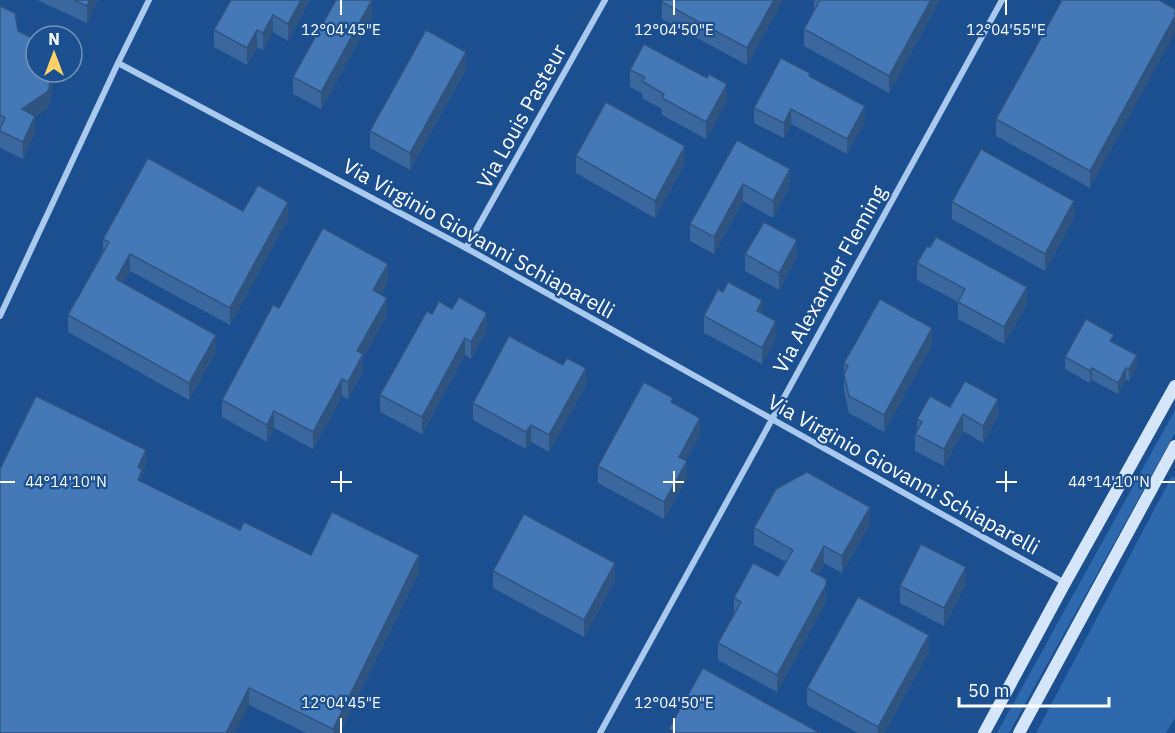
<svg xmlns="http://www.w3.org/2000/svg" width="1175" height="733" font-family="'IBM Plex Sans',sans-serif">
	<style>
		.green { fill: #2e69ad }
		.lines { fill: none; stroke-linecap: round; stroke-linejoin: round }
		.street { stroke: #a9c9ee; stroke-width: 6 }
		.secondary { stroke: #d6e6fa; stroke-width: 12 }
		.wall { fill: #3a679d }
		.shaded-wall { fill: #305480 }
		.building { fill: #4478b7; stroke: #305480; stroke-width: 1.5 }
		.ticks { fill: none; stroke: #fff; stroke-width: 2 }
		.labels { text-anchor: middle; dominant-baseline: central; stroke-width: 4.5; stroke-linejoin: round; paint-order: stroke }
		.street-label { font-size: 21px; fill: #fff; stroke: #1b4f8f }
		.ticks-label { font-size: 15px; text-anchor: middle; fill: #fff; stroke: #1b4f8f; stroke-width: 4.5; stroke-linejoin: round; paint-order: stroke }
	</style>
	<rect width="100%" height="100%" fill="#1b4f8f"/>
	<!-- green -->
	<g class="green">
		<polygon points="1175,410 1175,433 1155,469 1009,733 997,733"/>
		<polygon points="1172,476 1175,478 1175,718 1166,733 1036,733"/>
	</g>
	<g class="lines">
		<!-- street -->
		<g class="street">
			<polyline points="118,63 149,0"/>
			<polyline points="466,248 605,0"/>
			<polyline points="0,316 118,63 466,248 1065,583"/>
			<polyline points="600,733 1002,0"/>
		</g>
		<!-- secondary -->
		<g class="secondary">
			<polyline points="984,733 1065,583 1175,386"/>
			<polyline points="1019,733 1175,446"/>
		</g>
	</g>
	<!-- wall -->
	<g class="wall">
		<polygon points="37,0 98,0 87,23"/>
		<polygon points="310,0 288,41 273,32 263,50 257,47 247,65 214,47 214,30"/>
		<polygon points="663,0 783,0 747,65 662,19 662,2"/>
		<polygon points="814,0 940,0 889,93 804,46 804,29 814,10"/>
		<polygon points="1159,0 1090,188 996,136 996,119"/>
		<polygon points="0,6 36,72 63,72 58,83 53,80 49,106 47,109 35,117 35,133 23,159 0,148"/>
		<polygon points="372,17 321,109 293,94 293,77"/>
		<polygon points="466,69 410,170 370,148 370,131"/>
		<polygon points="630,70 727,101 706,139 662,115 662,109 642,98 642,93 630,87"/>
		<polygon points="810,77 865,121 847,154 791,124 784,138 754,123 754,108"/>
		<polygon points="737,140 790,186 773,218 743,201 714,254 690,241 690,224"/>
		<polygon points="576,156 685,163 655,218 576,173"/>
		<polygon points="952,202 1074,218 1045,271 952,219"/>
		<polygon points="243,211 288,219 230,325 130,271 123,283 216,352 189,400 68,332 68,315 103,251 103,239"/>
		<polygon points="745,254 797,257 779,290 745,271"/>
		<polygon points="917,263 1027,304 1004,344 958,319 958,302 917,280"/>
		<polygon points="388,281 381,294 387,315 363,358 363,371 348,399 342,396 313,449 274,428 267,442 222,417 222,400 279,308"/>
		<polygon points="432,314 487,330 471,359 465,355 422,434 380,412 380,395"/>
		<polygon points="704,316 776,338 762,364 704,333"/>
		<polygon points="1114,343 1137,367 1129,381 1126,379 1118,394 1092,380 1090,383 1065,369 1065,357"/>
		<polygon points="932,345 884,432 849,413 844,391 844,363"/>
		<polygon points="586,385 549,452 531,442 526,449 473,420 473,403"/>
		<polygon points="673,404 700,435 686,460 687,478 664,519 598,483 598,466"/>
		<polygon points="950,407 998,416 983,443 963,431 944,466 915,451 915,434 917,431 917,419"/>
		<polygon points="146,467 142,475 142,482 240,530 311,555 419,572 340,733 306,733 249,705 0,733"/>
		<polygon points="870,524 842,573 824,563 818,575 826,602 777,692 718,660 718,643 734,614 734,598 778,576 786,562 754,545 754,528"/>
		<polygon points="493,571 615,580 584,637 493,588"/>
		<polygon points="966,584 944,626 900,603 900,586"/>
		<polygon points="929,652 884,733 858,733 807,705 807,688"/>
	</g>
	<!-- shaded-wall -->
	<g class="shaded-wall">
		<polygon points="90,0 98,0 87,23 87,6"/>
		<polygon points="301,0 310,0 288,41 288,24"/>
		<polygon points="372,0 372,17 321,109 321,92"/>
		<polygon points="774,0 783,0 747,65 747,48"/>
		<polygon points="931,0 940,0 889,93 889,76"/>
		<polygon points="273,15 273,32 263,50 263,33"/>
		<polygon points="1175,16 1175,33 1090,188 1090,171"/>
		<polygon points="257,30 257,47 247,65 247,48"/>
		<polygon points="466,52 466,69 410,170 410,153"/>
		<polygon points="51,72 53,72 53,80 49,106 47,109 35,117 35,133 23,159 22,109"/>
		<polygon points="58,72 63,72 58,83"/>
		<polygon points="727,84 727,101 706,139 706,122"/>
		<polygon points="865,106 865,121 847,154 847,139"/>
		<polygon points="791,109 791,124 784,138 784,123"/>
		<polygon points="685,146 685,163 655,218 655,201"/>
		<polygon points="790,169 790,186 773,218 773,201"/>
		<polygon points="743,184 743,201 714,254 714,237"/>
		<polygon points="1074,201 1074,218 1045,271 1045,254"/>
		<polygon points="288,202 288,219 230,325 230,308"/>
		<polygon points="797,240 797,257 779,290 779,273"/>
		<polygon points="130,254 130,271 116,296 116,279"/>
		<polygon points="388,264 388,281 373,308 373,290"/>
		<polygon points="1027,287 1027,304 1004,344 1004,327"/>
		<polygon points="387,298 387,315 363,358 363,371 348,399 348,382 357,351"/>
		<polygon points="762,300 762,317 757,311"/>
		<polygon points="487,313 487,330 471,359 471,342"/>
		<polygon points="776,321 776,338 762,364 762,348"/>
		<polygon points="932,328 932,345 884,432 884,415"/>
		<polygon points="216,335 216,352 189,400 189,383"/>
		<polygon points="465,338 465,355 422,434 422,417"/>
		<polygon points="1137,355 1137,367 1129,381 1129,369"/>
		<polygon points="586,368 586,385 549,452 549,435"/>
		<polygon points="1092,368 1092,380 1090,383 1090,371"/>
		<polygon points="1126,368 1126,379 1118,394 1118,383"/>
		<polygon points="342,379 342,396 313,449 313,432"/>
		<polygon points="998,399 998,416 983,443 983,426"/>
		<polygon points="274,411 274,428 267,442 267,425"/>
		<polygon points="963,414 963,431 944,466 944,449"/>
		<polygon points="700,418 700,435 679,474 679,457"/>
		<polygon points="531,425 531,442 526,449 526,432"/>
		<polygon points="146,450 146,467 142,475 142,487 138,497 138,467"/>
		<polygon points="687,461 687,478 664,519 664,502"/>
		<polygon points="870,507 870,524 842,573 842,556"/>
		<polygon points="824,546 824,563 811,588 811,571"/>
		<polygon points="419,555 419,572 340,733 333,733 333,729"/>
		<polygon points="615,563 615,580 584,637 584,620"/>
		<polygon points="966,567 966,584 944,626 944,608"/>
		<polygon points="826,585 826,602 777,692 777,675"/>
		<polygon points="929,635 929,652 884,733 878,733 878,727"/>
		<polygon points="249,688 249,705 235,733 226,733"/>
	</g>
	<!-- building -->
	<g class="building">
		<polygon points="74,0 90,0 87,6"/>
		<polygon points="231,0 301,0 288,24 273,15 263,33 257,30 247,48 214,30"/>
		<polygon points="336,0 372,0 321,92 293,77"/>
		<polygon points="663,0 774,0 747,48 662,2"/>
		<polygon points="820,0 931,0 889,76 804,29"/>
		<polygon points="1062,0 1159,0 1175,9 1175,16 1090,171 996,119"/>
		<polygon points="0,6 15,13 18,31 36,40 36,72 51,72 49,89 47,92 22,109 35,116 23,142 0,131 0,129 5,118 0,115"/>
		<polygon points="47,28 65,36 43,36"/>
		<polygon points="426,30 466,52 410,153 370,131"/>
		<polygon points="644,44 707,78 709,74 727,84 706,122 662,98 664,94 642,81 645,77 630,70"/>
		<polygon points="781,58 810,73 809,76 865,106 847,139 791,109 784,123 754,108"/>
		<polygon points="606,102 685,146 655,201 576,156"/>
		<polygon points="737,140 790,169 773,201 743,184 714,237 690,224"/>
		<polygon points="981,149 1074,201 1045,254 952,202"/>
		<polygon points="148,158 243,211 258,185 288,202 230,308 130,254 116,279 216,335 189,383 68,315 109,242 103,239"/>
		<polygon points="764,222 797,240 779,273 745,254"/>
		<polygon points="323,228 388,264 373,290 387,298 357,351 363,354 348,382 342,379 313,432 274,411 267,425 222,400 273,305 279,308"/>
		<polygon points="936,237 1027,287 1004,327 958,302 965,289 917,263 927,246 930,247"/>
		<polygon points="728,282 762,300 757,311 776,321 762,348 704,316 718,289 723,292"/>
		<polygon points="459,297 487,313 471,342 465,338 422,417 380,395 427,311 432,314 439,301 452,309"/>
		<polygon points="880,299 932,328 884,415 849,396 844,374 848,366 844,363"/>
		<polygon points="1086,319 1114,335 1110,341 1137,355 1129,369 1126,368 1118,383 1092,368 1090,371 1065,357"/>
		<polygon points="509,336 563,365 567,358 586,368 549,435 531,425 526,432 473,403"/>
		<polygon points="965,381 998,399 983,426 963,414 944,449 915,434 922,422 917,419 930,396 950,407"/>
		<polygon points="644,382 673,398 671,402 700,418 679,457 687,461 664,502 598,466"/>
		<polygon points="36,396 146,450 138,467 142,470 138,480 240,530 244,522 311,555 332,512 419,555 333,729 249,688 226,733 0,733 0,469"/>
		<polygon points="807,472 870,507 842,556 824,546 811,571 826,579 826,585 777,675 718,643 741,602 734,598 753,563 778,576 793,550 754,528 776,489"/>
		<polygon points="524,514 615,563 584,620 493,571"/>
		<polygon points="921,544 966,567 944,608 900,586"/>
		<polygon points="858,597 929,635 878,727 807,688"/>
		<polygon points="703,668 820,733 677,733 669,729"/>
	</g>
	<!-- ticks -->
	<path class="ticks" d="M 341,0 L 341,15M 674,0 L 674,15M 1006,0 L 1006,15M 341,471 L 341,492M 674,471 L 674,492M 1006,471 L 1006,492M 0,482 L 15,482M 331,482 L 352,482M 663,482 L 684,482M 996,482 L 1017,482M 1160,482 L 1175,482M 341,718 L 341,733M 674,718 L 674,733"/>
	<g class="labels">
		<!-- street labels -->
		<g class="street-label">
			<text transform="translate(521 116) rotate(-61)">Via Louis Pasteur</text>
			<text transform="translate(479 238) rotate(29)">Via Virginio Giovanni Schiaparelli</text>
			<text transform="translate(829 279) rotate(-61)">Via Alexander Fleming</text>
			<text transform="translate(904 474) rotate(29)">Via Virginio Giovanni Schiaparelli</text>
		</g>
	</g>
	<g class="ticks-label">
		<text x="341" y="35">12°04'45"E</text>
		<text x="674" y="35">12°04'50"E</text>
		<text x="1006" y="35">12°04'55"E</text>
		<text x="66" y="487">44°14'10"N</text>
		<text x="1109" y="487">44°14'10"N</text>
		<text x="341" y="708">12°04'45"E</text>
		<text x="674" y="708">12°04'50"E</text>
	</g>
	<!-- north arrow -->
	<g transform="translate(54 54)"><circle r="28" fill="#1b4f8f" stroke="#7695bc" stroke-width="1.5"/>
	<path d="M0-4.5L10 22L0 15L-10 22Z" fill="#ffd166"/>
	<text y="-9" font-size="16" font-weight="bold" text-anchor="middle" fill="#ffffff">N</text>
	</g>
	<!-- scale -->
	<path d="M959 697v9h150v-9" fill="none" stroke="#ffffff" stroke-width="3"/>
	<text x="968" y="697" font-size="18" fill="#ffffff" stroke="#1b4f8f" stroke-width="4.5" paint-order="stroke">50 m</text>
</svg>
